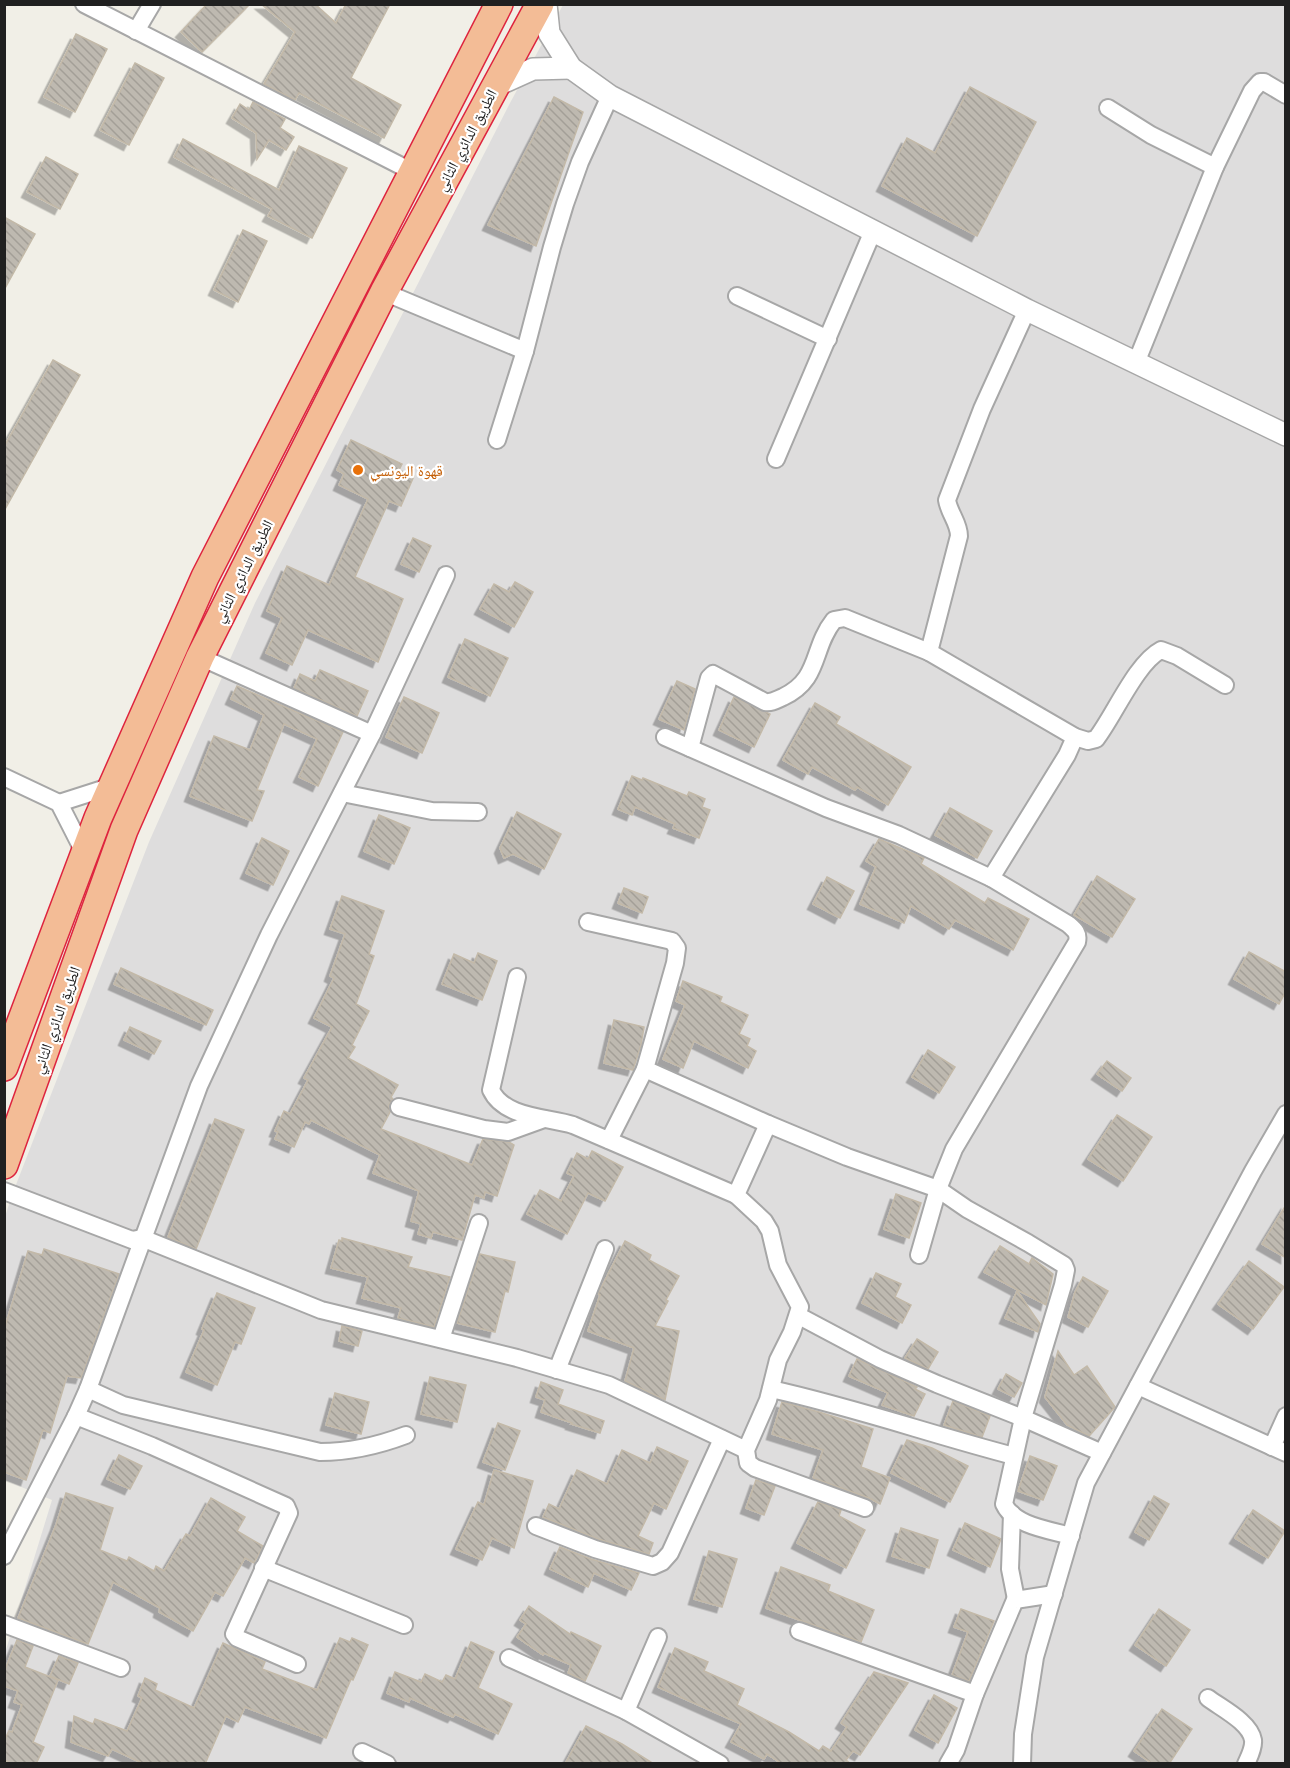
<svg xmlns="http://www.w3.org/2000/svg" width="1290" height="1768" font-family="Arial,'Noto Naskh Arabic',sans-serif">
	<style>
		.residential { fill: #dedddd }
		.building { fill: url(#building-back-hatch); stroke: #c3b9a8; stroke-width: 1.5; filter: url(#shadow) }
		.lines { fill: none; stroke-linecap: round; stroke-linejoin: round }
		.minor-casing { stroke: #a7a7a7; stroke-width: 20 }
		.tertiary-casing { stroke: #a7a7a7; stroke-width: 24 }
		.trunk-casing { stroke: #de243e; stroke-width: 30 }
		.minor { stroke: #fff; stroke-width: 16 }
		.tertiary { stroke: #fff; stroke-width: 21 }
		.trunk { stroke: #f3bc96; stroke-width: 27 }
		.food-dot { fill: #e8710a; stroke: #fff; stroke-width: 2 }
		.labels { text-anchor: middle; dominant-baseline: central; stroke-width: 4.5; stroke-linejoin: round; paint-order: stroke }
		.street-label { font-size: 15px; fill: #202020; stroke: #fff }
		.food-label { font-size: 15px; fill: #c56008; stroke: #fff; text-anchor: start }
	</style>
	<defs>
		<pattern id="building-back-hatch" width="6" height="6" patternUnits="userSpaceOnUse" patternTransform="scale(1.5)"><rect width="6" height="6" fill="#beb9b0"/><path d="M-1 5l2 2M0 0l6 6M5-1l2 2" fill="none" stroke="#a39f97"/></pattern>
		<filter id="shadow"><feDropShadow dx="-5.5" dy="5.5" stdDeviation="0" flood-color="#0004"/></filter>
	</defs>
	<rect width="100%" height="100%" fill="#f1efe7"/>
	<!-- residential -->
	<polygon class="residential" points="563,5 1285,5 1285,1763 5,1764 5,1653 52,1500 5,1480 4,1220 12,1195 149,842 255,603 510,103"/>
	<!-- building -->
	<g class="building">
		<polygon points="207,4 250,4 202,52 181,32"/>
		<polygon points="261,4 315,4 336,23 346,4 390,4 351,78 401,105 384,138 299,93 295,100 264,84 295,32"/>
		<polygon points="76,34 107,49 75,112 44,97"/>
		<polygon points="135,63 164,78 129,145 100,130"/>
		<polygon points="970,87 1036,122 977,236 882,186 907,138 935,153"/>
		<polygon points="554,97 583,112 536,246 488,225"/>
		<polygon points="253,102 285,119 280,128 294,137 286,150 269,140 257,159 256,133 232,118 240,104 249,110"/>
		<polygon points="183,139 279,190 299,146 347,168 312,238 268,216 272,209 174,157"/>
		<polygon points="46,157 78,174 60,209 27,192"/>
		<polygon points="4,217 35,234 4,290"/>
		<polygon points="243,230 267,241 238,302 214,290"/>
		<polygon points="53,360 80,375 4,511 4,447"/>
		<polygon points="351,440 402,464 399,470 414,476 401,506 389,501 355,577 403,599 378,662 308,630 292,665 266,653 282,618 267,611 287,566 329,585 368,499 339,485 344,474 337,470"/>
		<polygon points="413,538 431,546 419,572 401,564"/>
		<polygon points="515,582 533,592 514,627 480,609 494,584 509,592"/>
		<polygon points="465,639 508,658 490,696 448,677"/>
		<polygon points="320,670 368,691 357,716 294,688 300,674 315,681"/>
		<polygon points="677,681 695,689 684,730 659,719"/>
		<polygon points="237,686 343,732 318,786 299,777 317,739 284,724 257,790 264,791 252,821 190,796 214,736 250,750 264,715 231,699"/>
		<polygon points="404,697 439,713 422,753 386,737"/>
		<polygon points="734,697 770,714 754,747 719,730"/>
		<polygon points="815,703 840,717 836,724 911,767 888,805 857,787 855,790 812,767 808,774 783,760"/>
		<polygon points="632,776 642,780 643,778 687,796 689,792 705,799 702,807 710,810 699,838 673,828 675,824 635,807 632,815 618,809"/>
		<polygon points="950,808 992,831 977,858 935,835"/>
		<polygon points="517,812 561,834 544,869 513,854 504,858 500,848"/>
		<polygon points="379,815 410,828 394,864 364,851"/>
		<polygon points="262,838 289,851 273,885 246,873"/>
		<polygon points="879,839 924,858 921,864 985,903 988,898 1029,919 1013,950 955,920 949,929 911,906 904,923 860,904 876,867 866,861"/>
		<polygon points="1097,876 1135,899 1112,937 1074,915"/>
		<polygon points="827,877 854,891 840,918 813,904"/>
		<polygon points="624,888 648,897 642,913 618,903"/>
		<polygon points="342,896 384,911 369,954 374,956 356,1004 369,1011 352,1045 355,1047 348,1058 398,1085 391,1097 393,1099 389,1105 390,1112 381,1129 472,1165 483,1139 509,1142 514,1145 497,1196 485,1192 484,1198 475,1195 462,1240 433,1232 431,1238 418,1234 421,1224 411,1221 419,1191 373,1173 380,1155 311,1120 309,1124 305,1122 294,1147 275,1139 278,1132 275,1131 284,1111 290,1114 308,1080 304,1078 332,1027 314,1018 334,978 330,976 345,934 330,929"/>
		<polygon points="1249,952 1286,972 1286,991 1279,1004 1234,979"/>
		<polygon points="478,953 497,961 482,1000 442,984 454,954 474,963"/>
		<polygon points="121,968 213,1010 206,1025 114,984"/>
		<polygon points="683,981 722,997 720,1002 748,1015 739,1034 750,1039 747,1046 756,1051 748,1068 694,1041 683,1068 663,1059 685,1005 676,1001"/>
		<polygon points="614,1020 644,1027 641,1045 633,1070 604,1063"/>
		<polygon points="130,1027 161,1041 154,1054 124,1040"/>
		<polygon points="928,1050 955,1067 939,1093 912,1077"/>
		<polygon points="1107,1061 1131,1078 1122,1091 1097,1074"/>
		<polygon points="1117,1115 1152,1137 1123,1181 1088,1159"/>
		<polygon points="215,1119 244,1130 196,1249 168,1237"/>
		<polygon points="592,1151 623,1167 605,1201 588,1193 567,1234 527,1214 540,1190 561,1201 574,1176 567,1173 577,1153 588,1159"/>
		<polygon points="896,1194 921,1203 909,1238 884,1229"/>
		<polygon points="1286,1205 1286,1258 1262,1244"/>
		<polygon points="342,1238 412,1257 408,1267 450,1277 434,1327 398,1318 401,1308 362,1298 368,1277 331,1268 339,1240 342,1241"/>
		<polygon points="625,1241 651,1255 649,1260 679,1276 666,1300 668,1301 655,1326 679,1331 665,1400 625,1381 634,1348 588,1331 600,1295 598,1294 599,1292"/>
		<polygon points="1000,1246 1029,1264 1032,1258 1053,1274 1046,1305 984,1272"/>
		<polygon points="44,1249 119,1274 81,1378 67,1376 50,1433 43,1430 26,1480 4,1472 4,1330 28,1251 42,1255"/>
		<polygon points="480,1254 515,1262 508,1292 505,1291 495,1332 457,1323"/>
		<polygon points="1249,1261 1284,1287 1253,1329 1218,1304"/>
		<polygon points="876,1273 901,1284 895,1297 911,1305 902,1323 862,1303"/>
		<polygon points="1083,1277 1108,1291 1088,1327 1068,1317 1075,1292"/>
		<polygon points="1017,1291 1040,1324 1038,1332 1005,1318"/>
		<polygon points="217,1293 255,1308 241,1344 235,1342 217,1385 186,1372 204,1330 202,1329"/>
		<polygon points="342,1326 362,1331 358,1346 339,1341"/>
		<polygon points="917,1339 938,1352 928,1369 905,1358"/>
		<polygon points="1058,1351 1074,1375 1087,1366 1115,1407 1089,1436 1067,1425 1045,1397"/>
		<polygon points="857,1359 917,1387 915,1389 925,1394 914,1416 882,1405 888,1393 849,1376"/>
		<polygon points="1006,1374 1022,1383 1014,1397 998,1389"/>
		<polygon points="430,1377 466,1385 457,1422 421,1414"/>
		<polygon points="541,1382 563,1390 558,1404 604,1421 600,1433 571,1424 572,1423 541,1412 545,1400 536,1397"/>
		<polygon points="335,1393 369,1402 361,1434 326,1425"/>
		<polygon points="953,1401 990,1416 982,1437 944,1425"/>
		<polygon points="782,1402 819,1412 873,1429 861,1467 890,1478 880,1504 869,1498 813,1478 823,1450 772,1434"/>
		<polygon points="498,1423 520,1431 505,1470 483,1462"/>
		<polygon points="907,1440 932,1448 968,1466 950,1502 891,1473"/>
		<polygon points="657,1447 688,1461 666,1509 654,1503 638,1536 653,1543 649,1554 598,1539 543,1517 549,1504 559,1509 577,1470 607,1484 622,1450 650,1463"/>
		<polygon points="119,1455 142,1466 130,1489 107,1479"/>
		<polygon points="1030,1456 1057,1466 1043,1500 1018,1491"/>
		<polygon points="494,1470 533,1481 514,1548 492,1538 482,1560 456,1549 478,1502 484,1505"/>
		<polygon points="756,1480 775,1486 764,1515 746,1508"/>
		<polygon points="66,1493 113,1508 100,1550 127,1561 129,1557 154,1571 156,1566 164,1571 186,1534 190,1536 211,1498 245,1517 237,1531 263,1546 254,1563 245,1558 223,1596 215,1592 193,1631 159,1612 160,1608 113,1582 88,1644 18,1618 56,1525"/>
		<polygon points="1154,1496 1169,1504 1149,1540 1135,1532"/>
		<polygon points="818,1502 841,1510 839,1516 865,1530 846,1568 797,1543"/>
		<polygon points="1253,1510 1285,1531 1268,1558 1235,1538"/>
		<polygon points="965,1523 1001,1539 990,1567 953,1550"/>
		<polygon points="901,1528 938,1540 929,1568 892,1556"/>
		<polygon points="560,1547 591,1559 639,1573 631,1590 594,1573 588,1587 550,1569"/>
		<polygon points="709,1551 737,1559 722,1607 694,1599"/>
		<polygon points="781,1567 830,1585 828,1591 874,1610 861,1642 766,1608"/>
		<polygon points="529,1606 570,1634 571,1632 601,1646 585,1681 568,1673 571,1665 544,1653 543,1655 517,1637 526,1624 520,1620"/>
		<polygon points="961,1609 994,1621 969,1681 952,1675 968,1632 954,1627"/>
		<polygon points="1159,1609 1190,1630 1166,1666 1135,1645"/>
		<polygon points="340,1638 350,1642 352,1638 368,1645 353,1680 351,1679 326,1738 245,1707 238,1722 226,1716 205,1764 144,1764 112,1749 108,1756 71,1742 74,1716 93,1724 95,1719 127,1731 142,1698 138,1696 145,1678 157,1684 155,1690 194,1708 223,1643 265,1662 262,1669 317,1690"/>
		<polygon points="17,1640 33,1646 25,1667 58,1680 33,1742 44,1747 36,1764 13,1764 4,1760 4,1741 9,1731 12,1732 22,1705 14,1702 18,1691 4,1686 4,1672"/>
		<polygon points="471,1642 494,1652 478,1688 512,1704 498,1734 455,1714 453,1717 410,1698 409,1702 387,1693 395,1672 421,1682 425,1674 442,1682 446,1675 455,1679"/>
		<polygon points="675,1648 708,1662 704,1671 744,1689 737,1705 789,1732 819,1751 823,1746 831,1751 847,1727 841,1723 874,1672 908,1683 860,1755 853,1751 846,1760 851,1764 782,1764 767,1754 764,1759 731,1742 741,1724 658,1687"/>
		<polygon points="59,1656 78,1663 69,1684 50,1676"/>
		<polygon points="934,1695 957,1708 938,1743 915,1730"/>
		<polygon points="1162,1709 1192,1729 1169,1764 1153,1764 1134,1751"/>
		<polygon points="586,1726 622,1744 654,1764 565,1764"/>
	</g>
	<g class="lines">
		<defs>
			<g id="minor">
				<polyline points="84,4 413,172"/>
				<polyline points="136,31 152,4"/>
				<polyline points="1108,108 1151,135 1215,167"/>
				<polyline points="384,292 525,351"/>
				<polyline points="737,296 828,339"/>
				<path d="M 1027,310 L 982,409 L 947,500 C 949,513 959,523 959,536 L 929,652 L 1075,737 L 1088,741 L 1096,739 C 1114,716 1136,663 1161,650 L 1177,656 L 1225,685"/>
				<polyline points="1136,363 1215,167 1252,91 1260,82 1264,82 1286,95"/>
				<polyline points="497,440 525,351 552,247 565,204 580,162 610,96"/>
				<polyline points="776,459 873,231"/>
				<polyline points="200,657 372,734"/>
				<path d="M 665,737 L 826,808 L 899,835 L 991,878 L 1068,924 C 1075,930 1079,933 1077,942 L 954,1149 L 938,1189 L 919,1255"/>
				<path d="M 690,748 L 709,678 L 713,674 L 765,702 C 772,703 776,700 783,697 C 821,679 811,649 834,620 L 845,618 L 929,652"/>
				<polyline points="4,777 59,803 85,854"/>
				<polyline points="342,793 432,811 478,812"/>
				<polyline points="59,803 112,786"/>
				<polyline points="991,878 1067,755 1075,737"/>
				<path d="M 588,922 L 672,941 L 677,948 L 675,963 L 645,1069 L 768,1124 L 847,1157 L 938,1189 L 967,1209 L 1028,1243 L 1064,1265 L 1066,1270 L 1063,1285 L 1023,1418 L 1004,1504 C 1014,1526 1050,1530 1071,1536"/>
				<path d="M 517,977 L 491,1090 C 504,1118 547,1117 573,1125 L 736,1195"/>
				<polyline points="399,1107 484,1129 508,1132 544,1119"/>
				<polyline points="768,1124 736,1195 764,1221 770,1231 778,1265 800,1307 792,1332 778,1360 768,1400 746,1450 748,1463 755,1468 865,1508"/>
				<polyline points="609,1140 645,1069"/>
				<polyline points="4,1191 132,1240 142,1238 321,1310 517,1358 609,1385 746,1450"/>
				<polyline points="799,1316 880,1359 937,1384 1023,1418 1102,1453"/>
				<polyline points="441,1339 479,1223"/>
				<polyline points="557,1370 605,1249"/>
				<polyline points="1138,1386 1286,1453"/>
				<path d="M 88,1389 L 123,1405 L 320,1452 C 351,1452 377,1446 406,1435"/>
				<path d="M 771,1389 C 853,1407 933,1435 1014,1456"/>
				<polyline points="76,1416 152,1446 286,1506 289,1513 234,1634 237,1638 297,1664"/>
				<polyline points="1272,1447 1286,1416"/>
				<polyline points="1012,1514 1010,1569 1016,1599"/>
				<polyline points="536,1526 595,1549 653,1566 662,1562 670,1553 722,1439"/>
				<polyline points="4,1556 76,1416 88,1389 199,1086 269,935 372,734 446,575"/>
				<polyline points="263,1568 404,1625"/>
				<polyline points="4,1624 121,1668"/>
				<polyline points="799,1631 975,1694"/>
				<polyline points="509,1658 626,1711 720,1764"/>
				<path d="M 1208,1698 C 1221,1708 1250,1722 1253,1740 C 1254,1748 1249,1757 1246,1764"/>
				<polyline points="626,1711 658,1637"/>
				<polyline points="362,1752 387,1764"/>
				<polyline points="948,1764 956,1750 975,1694 1015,1600 1054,1594"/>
				<polyline points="1022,1764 1023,1734 1035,1657 1086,1483 1253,1171 1286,1114"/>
			</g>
			<g id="tertiary">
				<polyline points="546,4 549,33 571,68 610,96 1027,310 1286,435"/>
				<polyline points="493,87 533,69 571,68"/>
			</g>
			<g id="trunk">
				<polyline points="4,1067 98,818 205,577 499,4"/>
				<polyline points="4,1165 124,830 200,657 384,292 540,4"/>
			</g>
		</defs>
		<!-- minor casing -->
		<use href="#minor" class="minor-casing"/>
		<!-- tertiary casing -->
		<use href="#tertiary" class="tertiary-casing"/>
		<!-- trunk casing -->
		<use href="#trunk" class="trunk-casing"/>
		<!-- minor -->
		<use href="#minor" class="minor"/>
		<!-- tertiary -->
		<use href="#tertiary" class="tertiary"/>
		<!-- trunk -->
		<use href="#trunk" class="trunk"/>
	</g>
	<!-- markers -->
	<circle class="food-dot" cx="358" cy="470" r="6"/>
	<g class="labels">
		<!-- street labels -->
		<g class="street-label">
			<text transform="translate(466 140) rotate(-62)">الطريق الدائري الثاني</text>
			<text transform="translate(243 571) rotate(-63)">الطريق الدائري الثاني</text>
			<text transform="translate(56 1020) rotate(-70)">الطريق الدائري الثاني</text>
		</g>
		<!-- food labels -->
		<g class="food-label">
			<text x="370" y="470">قهوة اليونسي</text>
		</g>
	</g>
	<!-- border -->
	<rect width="1290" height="1768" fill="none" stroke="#202020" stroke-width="12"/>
</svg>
